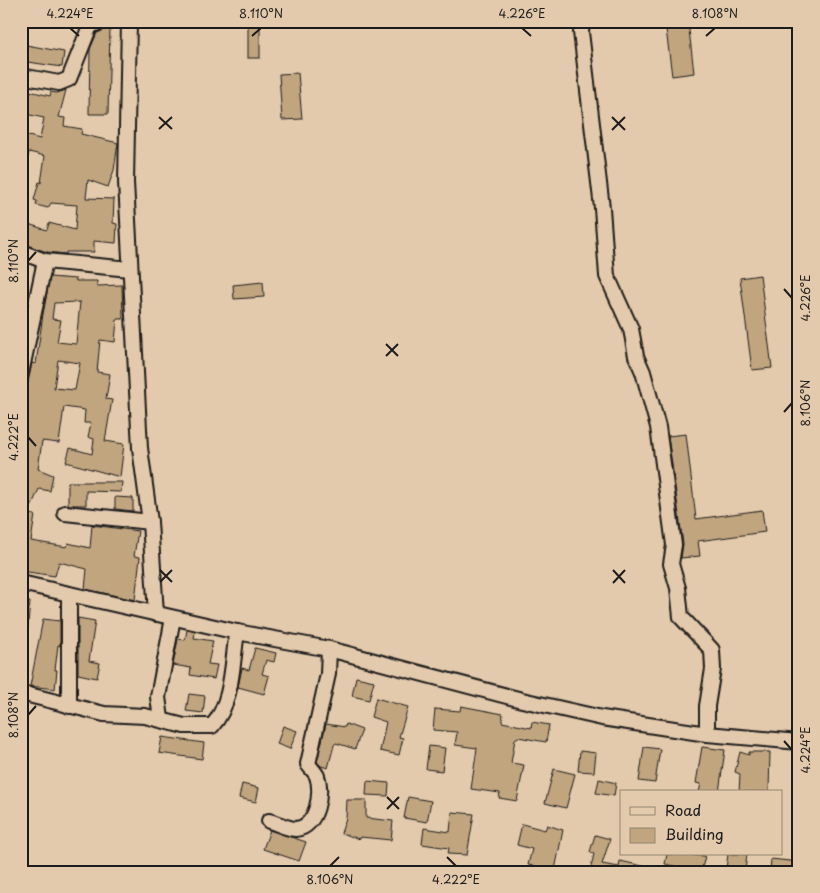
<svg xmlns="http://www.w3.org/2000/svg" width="820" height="893" font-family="'Playpen Sans',sans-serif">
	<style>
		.building { fill: #c1a57f; stroke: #1c1c1c; fill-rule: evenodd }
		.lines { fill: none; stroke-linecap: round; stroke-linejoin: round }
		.minor-casing { stroke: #1c1c1c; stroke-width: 18 }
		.minor { stroke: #e4caac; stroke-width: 14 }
		.ticks { fill: none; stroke: #1c1c1c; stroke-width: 2 }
		.neatline { fill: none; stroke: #1c1c1c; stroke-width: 2 }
		.ticks-label { font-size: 12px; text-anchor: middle; fill: #1c1c1c }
	</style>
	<rect width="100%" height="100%" fill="#e4caac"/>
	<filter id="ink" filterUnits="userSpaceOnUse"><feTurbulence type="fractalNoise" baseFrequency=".02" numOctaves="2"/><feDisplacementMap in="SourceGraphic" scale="10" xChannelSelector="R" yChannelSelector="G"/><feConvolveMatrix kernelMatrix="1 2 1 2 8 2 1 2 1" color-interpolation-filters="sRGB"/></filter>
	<g filter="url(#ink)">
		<!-- building -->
		<g class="building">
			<polygon points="665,21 688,21 694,73 672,76"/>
			<rect x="248" y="25" width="12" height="33"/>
			<polygon points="110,28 108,114 89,114 90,49 97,33"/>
			<polygon points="21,44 64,52 62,67 21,61"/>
			<polygon points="298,73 302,119 282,120 279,74"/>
			<polygon points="21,89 50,96 51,92 57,93 66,90 59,117 65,118 64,126 82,129 81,134 118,143 114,170 108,187 88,180 86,198 114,199 113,223 117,224 116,243 94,241 94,252 66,252 66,254 47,252 21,243 28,224 47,230 49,223 75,230 77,205 51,203 48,208 36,205 37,201 34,200 39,182 41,183 45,156 29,152 24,173 21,172 21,134 40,139 44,118 21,113"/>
			<polygon points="760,275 772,368 752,370 740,278"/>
			<path d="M 50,277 L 76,279 L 76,281 L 97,281 L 97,286 L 122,285 L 123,319 L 117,319 L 115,342 L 100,340 L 97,372 L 110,374 L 106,399 L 112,400 L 105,441 L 124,444 L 120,477 L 66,462 L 70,448 L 92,454 L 94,439 L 88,437 L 91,423 L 84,423 L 85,410 L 64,407 L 59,443 L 42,441 L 38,469 L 53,475 L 50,491 L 39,489 L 28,514 L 35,515 L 31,541 L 67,547 L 68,543 L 90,548 L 92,525 L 138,531 L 134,556 L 140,557 L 135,600 L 85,589 L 87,569 L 59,562 L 55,576 L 21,571 L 21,407 L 23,407 L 32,363 L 36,364 L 43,314 ZM 80,302 L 76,344 L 57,342 L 61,320 L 52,319 L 54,303 ZM 58,360 L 80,363 L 75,390 L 54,388 Z"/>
			<polygon points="263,282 264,297 234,299 233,285"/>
			<polygon points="686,434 696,519 762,510 765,532 698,541 700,556 681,558 683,544 668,436"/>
			<polygon points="68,482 122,482 121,492 86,491 86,505 68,505"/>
			<polygon points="115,497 133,498 133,511 115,509"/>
			<polygon points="21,601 30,602 27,634 21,634"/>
			<polygon points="78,618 95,621 89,661 100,663 97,678 78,674"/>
			<polygon points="43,619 60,621 60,646 58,645 55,670 57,670 55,689 30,686"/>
			<polygon points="187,630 195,632 194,638 213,641 208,664 217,665 214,679 190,675 191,668 173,665 178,639 185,640"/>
			<polygon points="255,648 276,653 274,662 266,660 262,674 269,676 264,694 238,687 242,668 249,670"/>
			<polygon points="356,677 374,681 369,700 352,696"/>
			<polygon points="189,694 205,696 203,713 186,711"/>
			<polygon points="376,698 408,707 399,737 403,738 399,755 380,751 386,722 371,717"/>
			<polygon points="461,706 503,714 502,722 531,728 532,722 549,725 546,742 518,737 515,739 511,763 524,765 517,801 499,798 500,793 471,789 477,748 455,745 457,732 433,730 435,709 460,711"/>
			<polygon points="326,724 345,727 346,724 362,730 355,749 336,743 334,745 328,768 321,766 317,762"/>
			<polygon points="283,726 297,731 290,749 277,744"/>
			<polygon points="162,737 204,743 202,759 159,753"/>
			<polygon points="429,746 445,748 442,771 426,769"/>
			<polygon points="644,747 660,749 655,783 639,781"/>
			<polygon points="702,747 725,750 719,792 699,792 701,784 696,783"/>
			<polygon points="580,751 596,753 594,772 578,771"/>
			<polygon points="740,752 749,755 749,752 770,752 769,792 739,792 740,774 735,772"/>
			<polygon points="554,769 575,774 566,808 545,803"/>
			<polygon points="599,779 616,783 614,796 596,793"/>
			<polygon points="367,781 389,783 388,796 366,795"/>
			<polygon points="242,784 259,788 256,802 239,798"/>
			<polygon points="408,797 431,801 427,822 404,818"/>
			<polygon points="347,800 366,800 366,818 393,821 391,840 360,837 359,839 341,833 346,818"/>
			<polygon points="452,812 474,814 467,855 448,854 449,848 422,844 424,828 450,832"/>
			<polygon points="522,824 545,830 547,825 563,830 555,870 528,865 532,849 517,845"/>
			<polygon points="270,830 306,842 299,861 263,849"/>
			<polygon points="595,835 610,839 602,864 619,867 620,861 652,868 652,872 590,872 594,854 590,852"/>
			<polygon points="667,854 705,856 701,872 665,864"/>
			<polygon points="728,854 747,854 745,871 726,869"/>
			<polygon points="771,859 799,862 799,872 770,872"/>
		</g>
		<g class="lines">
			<defs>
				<g id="minor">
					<polyline points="129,21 126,182 140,448 150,522 156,614"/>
					<polyline points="582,21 581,32 602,208 607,276 631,329 636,356 643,372 658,427 674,545 671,564 678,588 681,617 712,650 713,669 707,706 707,734"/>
					<polyline points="21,76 59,83 69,79 90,26 103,21"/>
					<polyline points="21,252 45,261 130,269"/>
					<polyline points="21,373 45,261"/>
					<polyline points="65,513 150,522"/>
					<polyline points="21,583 237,632 329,649 522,700 602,718 707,734 799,742"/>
					<polyline points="69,594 69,706"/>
					<path d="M 21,693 L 104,714 L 145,716 L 184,726 L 212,726 C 233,703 232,662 237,632"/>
					<polyline points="161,719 158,697 173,618"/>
					<path d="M 269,821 C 277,823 288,829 296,829 C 317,827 323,793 317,776 C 315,772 310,767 308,764 L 328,674 L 329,649"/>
				</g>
			</defs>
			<!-- minor casing -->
			<use href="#minor" class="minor-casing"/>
			<!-- minor -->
			<use href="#minor" class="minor"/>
		</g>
	</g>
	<!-- ticks -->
	<path class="ticks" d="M 70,28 L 79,36M 522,28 L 531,36M 252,36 L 261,28M 706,36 L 715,28M 159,117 L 172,129M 612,117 L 625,130M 159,129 L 172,117M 612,130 L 625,117M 28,261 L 36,252M 784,289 L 792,298M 386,344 L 398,356M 386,356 L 398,344M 784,412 L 792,403M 28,437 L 36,446M 160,570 L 172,582M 613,570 L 625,583M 160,582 L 172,570M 613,583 L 625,570M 28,715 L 36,706M 784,741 L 792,750M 387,797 L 399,809M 387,809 L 399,797M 447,857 L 456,866M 330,866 L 339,857"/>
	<!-- margin -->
	<rect width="820" height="893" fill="none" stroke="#e4caac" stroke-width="55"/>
	<!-- legend -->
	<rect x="620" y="790" width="162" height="65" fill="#e4caac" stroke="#948472"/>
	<rect x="630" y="807" width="25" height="8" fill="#e4caac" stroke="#948472"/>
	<text x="665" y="816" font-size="15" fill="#1c1c1c">Road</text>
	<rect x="630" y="828" width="25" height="15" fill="#c1a57f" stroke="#948472"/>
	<text x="665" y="840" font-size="15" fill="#1c1c1c">Building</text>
	<rect x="28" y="28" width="764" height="838" class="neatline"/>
	<g class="ticks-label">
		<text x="70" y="18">4.224°E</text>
		<text x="261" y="18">8.110°N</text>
		<text x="522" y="18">4.226°E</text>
		<text x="715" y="18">8.108°N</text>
		<text transform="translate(14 261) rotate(-90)" y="4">8.110°N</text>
		<text transform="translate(806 298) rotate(-90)" y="4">4.226°E</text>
		<text transform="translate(806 403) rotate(-90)" y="4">8.106°N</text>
		<text transform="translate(14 437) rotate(-90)" y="4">4.222°E</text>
		<text transform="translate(14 715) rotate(-90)" y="4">8.108°N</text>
		<text transform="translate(806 750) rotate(-90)" y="4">4.224°E</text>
		<text x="330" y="884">8.106°N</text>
		<text x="456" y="884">4.222°E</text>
	</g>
</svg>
